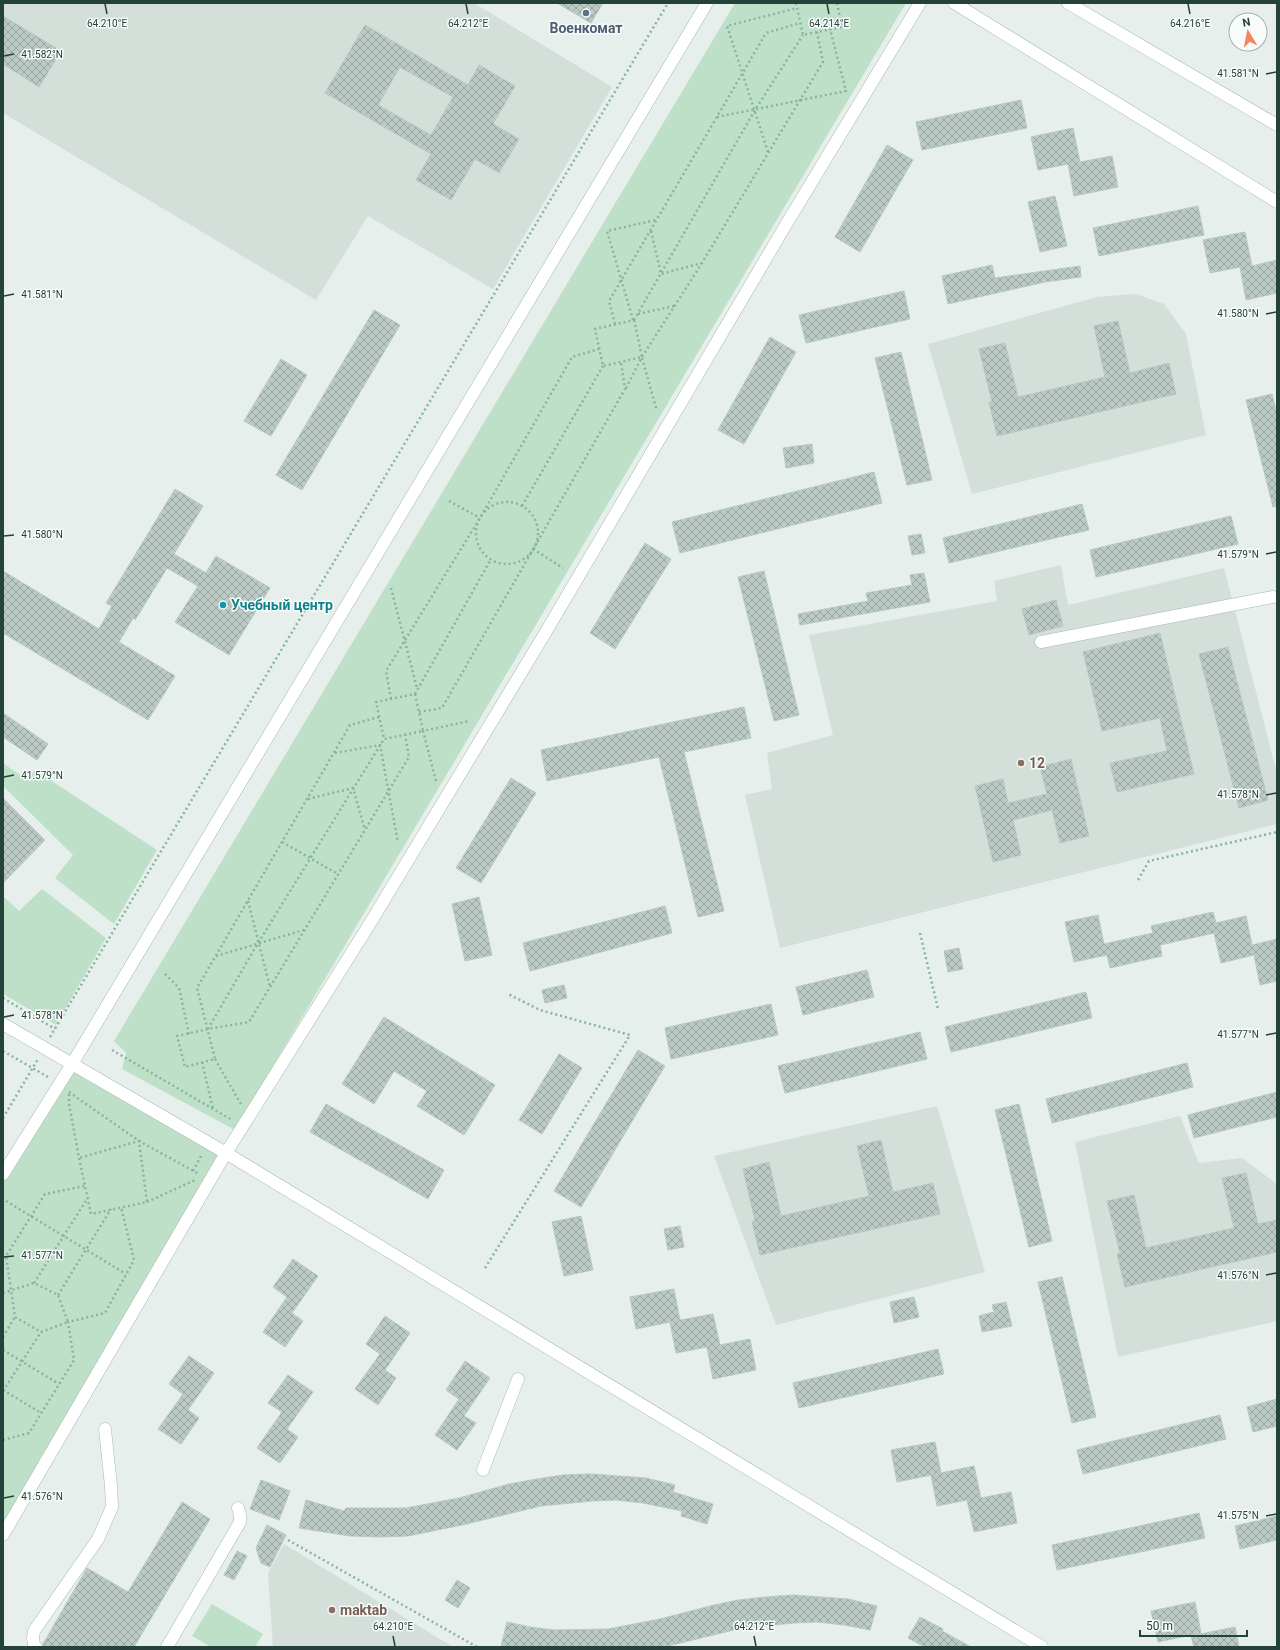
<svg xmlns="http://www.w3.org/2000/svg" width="1280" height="1650" font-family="Roboto,sans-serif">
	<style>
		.built { fill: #d4dfda }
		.green { fill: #bfe0c8 }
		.building { fill: url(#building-cross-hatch); stroke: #b8c9c2; fill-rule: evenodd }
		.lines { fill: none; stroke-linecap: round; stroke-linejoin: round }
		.minor-casing { stroke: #a8b8b2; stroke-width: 13 }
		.path { stroke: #86b3a5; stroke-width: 2.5; stroke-dasharray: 2 3; stroke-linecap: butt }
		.minor { stroke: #fff; stroke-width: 12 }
		.ticks { fill: none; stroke: #24423a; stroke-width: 1.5 }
		.service-dot { fill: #5c6f8a; stroke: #f7fbf9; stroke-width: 1.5 }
		.culture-dot { fill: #0f9aa8; stroke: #f7fbf9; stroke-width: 1.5 }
		.education-dot { fill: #8d6e63; stroke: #f7fbf9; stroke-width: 1.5 }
		.labels { text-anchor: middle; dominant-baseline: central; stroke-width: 3; stroke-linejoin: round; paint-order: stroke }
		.service-label { font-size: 14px; font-weight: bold; fill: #4e5e75; stroke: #f7fbf9 }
		.culture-label { font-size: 14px; font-weight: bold; fill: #0d838f; stroke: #f7fbf9; text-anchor: start }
		.education-label { font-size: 14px; font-weight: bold; fill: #785e54; stroke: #f7fbf9; text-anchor: start }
		.ticks-label { font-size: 10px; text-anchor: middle; fill: #24423a; stroke: #f7fbf9; stroke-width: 3; stroke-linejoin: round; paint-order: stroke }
	</style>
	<defs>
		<pattern id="building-cross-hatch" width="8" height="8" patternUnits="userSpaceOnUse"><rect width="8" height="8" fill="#bbcac4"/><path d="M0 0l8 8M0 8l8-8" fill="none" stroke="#98a6a0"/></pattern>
	</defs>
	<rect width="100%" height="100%" fill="#e6efeb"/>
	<!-- built -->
	<g class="built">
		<polygon points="3,3 474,3 612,87 493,289 368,216 316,300 3,113"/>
		<polygon points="1136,294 1164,304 1186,334 1206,435 972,494 928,344 1097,297"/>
		<polygon points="1061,565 1068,605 1224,568 1277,773 1277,824 780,948 745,795 772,789 767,753 833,735 809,635 997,601 994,581"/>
		<polygon points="937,1106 985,1272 776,1325 714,1156"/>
		<polygon points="1180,1116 1199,1163 1242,1158 1277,1184 1277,1321 1118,1357 1075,1142"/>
		<polygon points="284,1544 453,1647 273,1647 268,1573"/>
	</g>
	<!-- green -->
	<g class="green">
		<polygon points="735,3 906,3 235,1130 122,1069 126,1053 114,1041"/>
		<polygon points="3,763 27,780 35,770 157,850 114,924 55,878 73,855 3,786"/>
		<polygon points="42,889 106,938 56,1025 3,994 3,896 19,911"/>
		<polygon points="72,1064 226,1153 3,1535 3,1174"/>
		<polygon points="212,1604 263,1634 255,1647 211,1647 192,1636"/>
	</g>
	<!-- building -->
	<g class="building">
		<polygon points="557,3 603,3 591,23"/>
		<polygon points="3,16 61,51 39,87 3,64"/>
		<path d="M 365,25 L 468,85 L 479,65 L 515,86 L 493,124 L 519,139 L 499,173 L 475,159 L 451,200 L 416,180 L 431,154 L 325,93 ZM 400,67 L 453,97 L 431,135 L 378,105 Z"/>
		<polygon points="1021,100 1027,128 922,150 916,122"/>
		<polygon points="1073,128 1080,162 1112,156 1118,187 1074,196 1068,164 1038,170 1031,137"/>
		<polygon points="887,145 913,160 860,252 835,237"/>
		<polygon points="1055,196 1067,246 1040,252 1028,202"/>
		<polygon points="1198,206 1204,235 1099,256 1093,228"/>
		<polygon points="1245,232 1252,266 1277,260 1277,293 1246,300 1240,267 1210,273 1203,240"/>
		<polygon points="992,265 995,278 1080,266 1081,277 1045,282 948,304 942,276"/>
		<polygon points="904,291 910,319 806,343 799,315"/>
		<polygon points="374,310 400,325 302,490 276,475"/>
		<polygon points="1118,321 1130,373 1169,363 1176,394 997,436 989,402 992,402 979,349 1005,343 1018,397 1105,377 1094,326"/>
		<polygon points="770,337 796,352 744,444 718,430"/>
		<polygon points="901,352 932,480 907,485 875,358"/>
		<polygon points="281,359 307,375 271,436 244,421"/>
		<polygon points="1272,394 1277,414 1277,506 1273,507 1246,400"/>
		<polygon points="812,444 814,463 786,468 783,448"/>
		<polygon points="874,472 882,503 680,553 672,522"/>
		<polygon points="175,489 203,506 174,554 206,573 216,556 270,588 229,655 175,622 198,586 167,568 135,620 133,618 119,642 175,676 148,720 3,633 3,571 99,629 112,606 106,603"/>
		<polygon points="1082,504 1089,530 949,563 943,538"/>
		<polygon points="1231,516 1238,544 1096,577 1090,550"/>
		<polygon points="921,534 925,553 912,555 908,536"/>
		<polygon points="645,543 671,559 615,649 590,633"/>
		<polygon points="764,571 799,715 774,721 738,577"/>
		<polygon points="924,573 930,602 800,625 798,614 868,601 866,593 912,585 910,575"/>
		<polygon points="1056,600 1063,626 1029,635 1022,609"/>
		<polygon points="1160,633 1194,774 1117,792 1110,763 1167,751 1160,718 1102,731 1083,652"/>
		<polygon points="1228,647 1268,800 1239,808 1199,654"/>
		<polygon points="744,707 751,738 684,752 724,911 698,917 659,757 547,781 541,750"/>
		<polygon points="3,713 48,744 37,760 3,737"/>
		<polygon points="1071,759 1089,836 1060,843 1052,810 1013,820 1021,855 993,862 975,786 1003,779 1008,803 1047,794 1040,767"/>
		<polygon points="511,778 536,793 481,883 456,868"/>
		<polygon points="3,798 45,840 3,883"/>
		<polygon points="479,897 492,955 465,961 452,904"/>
		<polygon points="665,906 672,933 530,971 523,943"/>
		<polygon points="1213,912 1216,923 1246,916 1252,945 1277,939 1277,981 1260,985 1254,955 1221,963 1214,933 1160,945 1162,956 1110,968 1107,955 1074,962 1065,922 1098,915 1104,944 1153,933 1151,926"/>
		<polygon points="959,948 963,969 948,972 944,951"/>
		<polygon points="867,970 874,997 803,1015 796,987"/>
		<polygon points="564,985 567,998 545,1003 542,990"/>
		<polygon points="1086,992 1092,1018 951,1052 945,1027"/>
		<polygon points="771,1004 778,1035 671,1059 665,1028"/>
		<polygon points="384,1017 495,1085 464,1135 417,1106 427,1091 394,1071 374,1104 342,1084"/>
		<polygon points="920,1032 927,1059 785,1093 778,1066"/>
		<polygon points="638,1050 665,1066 581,1207 554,1191"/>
		<polygon points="559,1054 582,1068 542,1134 519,1120"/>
		<polygon points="1187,1063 1193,1087 1052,1123 1046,1099"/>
		<polygon points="1277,1092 1277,1117 1194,1138 1188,1115"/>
		<polygon points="326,1104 444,1170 428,1199 310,1132"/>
		<polygon points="1019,1104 1052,1241 1029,1247 995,1110"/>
		<polygon points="881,1140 893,1192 933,1183 940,1214 760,1255 752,1222 755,1221 743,1169 769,1162 781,1216 869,1196 857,1146"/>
		<polygon points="1246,1173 1258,1224 1277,1220 1277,1252 1125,1287 1117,1254 1120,1253 1107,1201 1134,1195 1146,1248 1234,1228 1222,1178"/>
		<polygon points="581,1216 593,1270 564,1276 552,1222"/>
		<polygon points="680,1226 684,1247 668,1250 664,1229"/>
		<polygon points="293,1259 318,1276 292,1313 303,1321 285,1347 263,1332 287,1297 273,1287"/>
		<polygon points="1062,1277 1096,1417 1072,1423 1038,1282"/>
		<polygon points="674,1289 680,1320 636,1329 630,1297"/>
		<polygon points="914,1297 919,1317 894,1323 890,1302"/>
		<polygon points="1006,1302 1012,1326 982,1332 979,1316 994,1312 992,1305"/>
		<polygon points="713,1314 720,1345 750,1339 756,1370 713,1379 707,1347 676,1353 670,1322"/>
		<polygon points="385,1316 410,1333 385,1370 396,1378 378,1405 355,1389 380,1354 366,1344"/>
		<polygon points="938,1349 944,1374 799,1408 793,1383"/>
		<polygon points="189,1356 214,1373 188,1410 199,1418 181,1444 158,1429 183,1394 169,1384"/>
		<polygon points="465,1361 490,1378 464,1416 476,1423 457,1450 435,1435 459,1399 446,1390"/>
		<polygon points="288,1375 313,1392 287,1429 298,1437 280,1463 257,1448 282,1412 268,1403"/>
		<polygon points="1277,1399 1277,1426 1253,1432 1247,1407"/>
		<polygon points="1220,1415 1226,1439 1083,1474 1077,1450"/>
		<polygon points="935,1442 941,1473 897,1482 891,1450"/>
		<polygon points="974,1466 981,1498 1011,1492 1017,1523 974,1532 967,1500 937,1506 931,1475"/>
		<polygon points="591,1474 646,1478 675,1485 673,1492 713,1504 707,1524 681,1516 682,1511 643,1503 616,1500 592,1501 541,1506 462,1525 408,1536 380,1537 350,1536 299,1528 306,1500 344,1511 346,1508 406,1508 459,1498 509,1484 537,1479 563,1475"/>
		<polygon points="261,1480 290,1491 279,1520 250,1509"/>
		<polygon points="182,1502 210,1519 134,1647 43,1647 43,1644 87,1568 128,1592"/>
		<polygon points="1199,1513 1205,1538 1057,1570 1052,1545"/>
		<polygon points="1277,1516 1277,1540 1240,1549 1235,1526"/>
		<polygon points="267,1525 286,1535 270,1567 261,1563 256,1548"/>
		<polygon points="237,1551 247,1556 234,1580 224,1575"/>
		<polygon points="457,1580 470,1588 458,1608 445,1600"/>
		<polygon points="793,1595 848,1599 877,1606 870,1630 844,1625 817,1622 794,1623 742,1628 664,1647 501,1647 507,1622 530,1627 554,1630 608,1629 660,1619 710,1606 738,1600 765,1597"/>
		<polygon points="1195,1602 1201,1633 1158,1642 1151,1611"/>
		<polygon points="920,1617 943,1629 942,1631 971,1647 925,1647 908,1638"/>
		<polygon points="1235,1627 1239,1647 1194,1647 1191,1636"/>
	</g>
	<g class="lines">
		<defs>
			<g id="minor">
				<polyline points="954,3 1277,202"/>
				<polyline points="1068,3 1277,125"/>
				<polyline points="1041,642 1273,597"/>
				<polyline points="3,1024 226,1153 1042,1647"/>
				<polyline points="3,1174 72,1064 707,3"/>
				<polyline points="483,1470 518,1379"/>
				<polyline points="3,1535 226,1153 369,925 544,635 784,228 920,3"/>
				<polyline points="36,1647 34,1645 33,1638 34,1631 98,1539 112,1507 111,1486 105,1429"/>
				<polyline points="167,1647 240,1522 240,1515 238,1508"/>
			</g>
		</defs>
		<!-- minor casing -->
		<use href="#minor" class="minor-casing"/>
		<!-- path -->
		<g class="path">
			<polyline points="796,3 803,35 842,27 837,3"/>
			<polyline points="717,117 846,91 830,29"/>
			<polyline points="768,152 727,26 797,8"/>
			<polyline points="651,231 661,274 702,263"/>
			<polyline points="638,314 674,306"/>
			<polyline points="633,320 607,231 656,220"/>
			<polyline points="634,320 755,110 803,35"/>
			<polygon points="634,320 642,357 603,366 595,329"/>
			<polyline points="615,324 609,301 766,33 800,23"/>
			<polyline points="642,358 657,411"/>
			<polyline points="626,388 642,357 702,263 823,62 817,32"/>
			<polyline points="449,501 480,518"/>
			<circle cx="507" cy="533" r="31"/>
			<polyline points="522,506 603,366"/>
			<polyline points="533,549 563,568"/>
			<polyline points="391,588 417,688"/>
			<polygon points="415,694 423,731 384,739 376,702"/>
			<polyline points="415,694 491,559"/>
			<polyline points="391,699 386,671 480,518 572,357 599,349"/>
			<polyline points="419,712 442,708 625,389 621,362"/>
			<polyline points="379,717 350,725 197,988 215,1059 185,1067 177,1036 208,1029 249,1022 409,757 405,734"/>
			<polyline points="335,753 380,745 398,843"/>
			<polyline points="436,781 423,731 469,721"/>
			<polyline points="308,799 353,788 365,830"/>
			<polyline points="282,842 338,874"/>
			<polyline points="1138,880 1149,861 1277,832"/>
			<polyline points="248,901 270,987"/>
			<polyline points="920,933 938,1009"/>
			<polyline points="216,956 304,930"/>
			<polyline points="165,974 179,988 189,1034"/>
			<polyline points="3,998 55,1029"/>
			<polyline points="208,1029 258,943 384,739"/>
			<polyline points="50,1037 668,3"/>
			<polyline points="112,1050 232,1120"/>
			<polyline points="3,1051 48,1077"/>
			<polyline points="215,1059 242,1106"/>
			<polyline points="202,1062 213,1109"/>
			<polyline points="69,1092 139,1141 199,1174"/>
			<polyline points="69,1094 69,1104 79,1158 91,1214 147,1202 139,1141 79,1158"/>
			<polyline points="3,1118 38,1059"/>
			<polyline points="193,1171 202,1154"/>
			<polyline points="6,1201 126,1274"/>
			<polyline points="147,1202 195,1180"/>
			<polyline points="485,1268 630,1035 540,1010 508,994"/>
			<polyline points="34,1283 87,1199"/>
			<polyline points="3,1293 34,1283 58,1295 68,1322 41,1332 15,1317 6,1256 45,1194 85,1186"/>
			<polyline points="58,1295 111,1209"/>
			<polyline points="3,1337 15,1317"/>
			<polyline points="3,1350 59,1384"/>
			<polyline points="3,1390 41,1413"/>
			<polyline points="3,1391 41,1332"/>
			<polyline points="3,1440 29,1433 74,1360 68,1322 105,1313 134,1260 121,1207"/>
			<polyline points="288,1540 477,1647"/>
		</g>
		<!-- minor -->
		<use href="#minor" class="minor"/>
	</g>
	<!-- ticks -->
	<path class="ticks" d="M 105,4 L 107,14M 466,4 L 468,14M 827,4 L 829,14M 1188,4 L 1190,14M 4,56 L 14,54M 1266,74 L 1276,72M 4,296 L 14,294M 1266,314 L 1276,312M 4,536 L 14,535M 1266,554 L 1276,552M 4,777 L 14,775M 1266,795 L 1276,793M 4,1017 L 14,1015M 1266,1035 L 1276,1033M 4,1257 L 14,1256M 1266,1275 L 1276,1273M 4,1498 L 14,1496M 1266,1516 L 1276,1514M 393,1636 L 395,1646M 754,1636 L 756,1646"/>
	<!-- markers -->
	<circle class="service-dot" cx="586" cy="13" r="4"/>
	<circle class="culture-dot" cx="223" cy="605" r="4"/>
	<g class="education-dot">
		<circle cx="1021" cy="763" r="4"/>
		<circle cx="332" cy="1610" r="4"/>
	</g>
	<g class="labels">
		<!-- service labels -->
		<g class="service-label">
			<text x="586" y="28">Военкомат</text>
		</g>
		<!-- culture labels -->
		<g class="culture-label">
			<text x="231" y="605">Учебный центр</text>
		</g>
		<!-- education labels -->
		<g class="education-label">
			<text x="1029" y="763">12</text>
			<text x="340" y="1610">maktab</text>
		</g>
	</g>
	<g class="ticks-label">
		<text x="107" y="27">64.210°E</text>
		<text x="468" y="27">64.212°E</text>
		<text x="829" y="27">64.214°E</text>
		<text x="1190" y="27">64.216°E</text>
		<text x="42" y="58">41.582°N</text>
		<text x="1238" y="77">41.581°N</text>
		<text x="42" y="298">41.581°N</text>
		<text x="1238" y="317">41.580°N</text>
		<text x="42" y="538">41.580°N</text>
		<text x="1238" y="558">41.579°N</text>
		<text x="42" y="779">41.579°N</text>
		<text x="1238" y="798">41.578°N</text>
		<text x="42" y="1019">41.578°N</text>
		<text x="1238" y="1038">41.577°N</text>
		<text x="42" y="1259">41.577°N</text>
		<text x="1238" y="1279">41.576°N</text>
		<text x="42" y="1500">41.576°N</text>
		<text x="1238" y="1519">41.575°N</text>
		<text x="393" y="1630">64.210°E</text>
		<text x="754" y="1630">64.212°E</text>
	</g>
	<!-- border -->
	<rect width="1280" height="1650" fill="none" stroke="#24423a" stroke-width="8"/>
	<!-- north arrow -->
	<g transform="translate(1248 32) rotate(350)"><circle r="19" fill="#f7fbf9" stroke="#a3b1ad"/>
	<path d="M0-3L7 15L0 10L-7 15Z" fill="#f4845f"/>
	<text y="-6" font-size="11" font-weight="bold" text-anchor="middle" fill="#24423a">N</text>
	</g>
	<!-- scale -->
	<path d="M1140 1630v6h107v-6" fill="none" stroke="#24423a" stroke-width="2"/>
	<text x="1146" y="1630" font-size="12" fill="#24423a" stroke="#f7fbf9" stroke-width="3" paint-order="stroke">50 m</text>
</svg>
